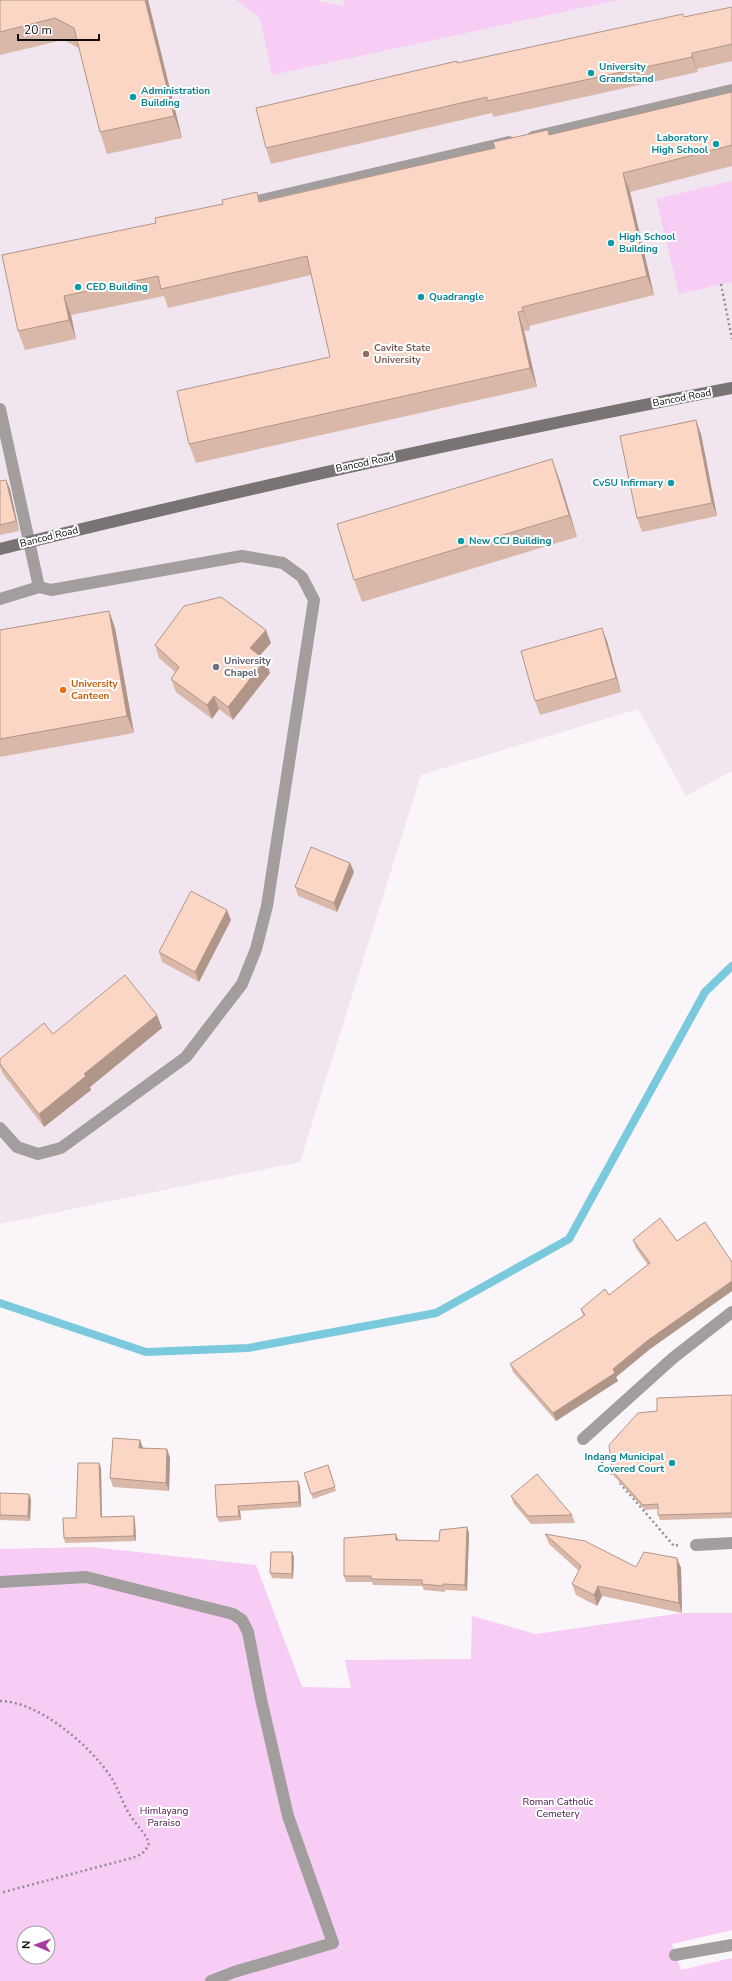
<svg xmlns="http://www.w3.org/2000/svg" width="732" height="1981" font-family="'Nunito Sans',sans-serif">
	<style>
		.built { fill: #f1e6f0 }
		.green { fill: #f7cdf5; fill-rule: evenodd }
		.lines { fill: none; stroke-linecap: round; stroke-linejoin: round }
		.stream { stroke: #7ac9dc; stroke-width: 8 }
		.path { stroke: #918d90; stroke-width: 2.5; stroke-dasharray: 2 3; stroke-linecap: butt }
		.lane { stroke: #a19e9d; stroke-width: 12 }
		.street { stroke: #a19e9d; stroke-width: 12 }
		.secondary { stroke: #787473; stroke-width: 12 }
		.wall { fill: #d9b8a9 }
		.shaded-wall { fill: #b09689 }
		.building { fill: #fcd6c4; stroke: #b09689 }
		.culture-dot { fill: #0f9aa8; stroke: #fff; stroke-width: 1.5 }
		.education-dot { fill: #8d6e63; stroke: #fff; stroke-width: 1.5 }
		.worship-dot { fill: #6b7280; stroke: #fff; stroke-width: 1.5 }
		.food-dot { fill: #e8710a; stroke: #fff; stroke-width: 1.5 }
		.labels { text-anchor: middle; dominant-baseline: central; stroke-width: 4; stroke-linejoin: round; paint-order: stroke }
		.culture-label { font-size: 10px; font-weight: bold; fill: #0d838f; stroke: #fff; text-anchor: start }
		.education-label { font-size: 10px; font-weight: bold; fill: #785e54; stroke: #fff; text-anchor: start }
		.street-label { font-size: 10px; fill: #0d0c0d; stroke: #fff }
		.worship-label { font-size: 10px; font-weight: bold; fill: #5b616d; stroke: #fff; text-anchor: start }
		.food-label { font-size: 10px; font-weight: bold; fill: #c56008; stroke: #fff; text-anchor: start }
		.park-label { font-size: 10px; fill: #49114a; stroke: #fff }
	</style>
	<rect width="100%" height="100%" fill="#faf5f9"/>
	<!-- built -->
	<polygon class="built" points="0,0 732,0 732,771 686,796 638,709 421,775 300,1162 0,1224"/>
	<!-- green -->
	<g class="green">
		<polygon points="236,0 315,0 344,6 343,0 618,0 272,75 260,18"/>
		<polygon points="732,181 732,282 679,294 656,199"/>
		<path d="M 92,1547 L 256,1565 L 302,1687 L 351,1688 L 345,1660 L 471,1659 L 472,1616 L 536,1634 L 682,1613 L 732,1613 L 732,1930 L 672,1944 L 681,1970 L 732,1958 L 732,1981 L 0,1981 L 0,1549 ZM 24,1933 L 48,1933 L 48,1957 L 24,1957 Z"/>
	</g>
	<g class="lines">
		<!-- stream -->
		<polyline class="stream" points="0,1303 146,1352 248,1348 436,1313 569,1239 705,992 732,966"/>
		<!-- path -->
		<g class="path">
			<polyline points="721,284 732,339"/>
			<polyline points="595,1454 615,1477"/>
			<polyline points="620,1483 674,1546 678,1545"/>
			<path d="M 0,1701 C 39,1701 90,1746 111,1777 C 119,1790 123,1805 132,1818 C 138,1827 145,1833 149,1843 C 145,1854 139,1856 128,1859 L 0,1893"/>
		</g>
		<!-- lane -->
		<g class="lane">
			<polyline points="533,137 732,90"/>
			<polyline points="245,204 509,142"/>
			<polyline points="0,409 39,587 51,590 242,556 283,563 302,577 314,600 267,906 256,949 242,984 186,1057 61,1148 38,1154 17,1147 0,1128"/>
			<polyline points="0,599 39,587"/>
			<polyline points="696,1545 732,1543"/>
			<polyline points="0,1582 86,1577 233,1614 242,1620 248,1632 261,1699 288,1816 333,1943 234,1972 211,1981"/>
		</g>
		<!-- street -->
		<g class="street">
			<polyline points="583,1439 673,1358 732,1312"/>
			<polyline points="675,1955 732,1945"/>
		</g>
		<!-- secondary -->
		<path class="secondary" d="M 0,549 C 243,489 486,435 732,388"/>
	</g>
	<!-- wall -->
	<g class="wall">
		<polygon points="0,0 148,0 182,138 107,154 100,132 79,48 63,40 0,55"/>
		<polygon points="732,7 732,61 697,69 698,72 493,117 492,113 271,164 266,148 457,63 684,17"/>
		<polygon points="732,92 732,166 630,192 654,295 529,326 530,330 524,331 537,387 196,463 189,444 330,357 311,275 168,308 164,296 71,315 76,339 25,350 18,331 156,223 223,204 257,192 260,201 495,148 548,130 549,135"/>
		<polygon points="701,434 717,516 642,532 637,518"/>
		<polygon points="6,480 10,489 19,531 0,535 0,481"/>
		<polygon points="560,481 577,537 362,602 354,580"/>
		<polygon points="109,611 115,628 134,733 0,757 0,630"/>
		<polygon points="607,641 621,692 540,715 535,701"/>
		<polygon points="271,643 260,655 265,660 270,673 233,720 219,709 212,719 176,692 171,679 175,672 159,658 155,645"/>
		<polygon points="350,863 354,872 337,912 298,896 295,887"/>
		<polygon points="231,920 199,982 162,962 159,952"/>
		<polygon points="157,1015 162,1028 90,1087 91,1090 44,1127 3,1074 0,1067 0,1059 53,1034"/>
		<polygon points="633,1240 677,1241 732,1262 732,1291 650,1349 616,1377 618,1381 556,1421 513,1372 510,1364 583,1316 581,1309 609,1295 648,1265 636,1248"/>
		<polygon points="732,1395 732,1518 660,1520 658,1515 658,1509 645,1510 614,1476 612,1471 657,1411"/>
		<polygon points="143,1448 167,1449 170,1458 169,1491 113,1487 110,1478"/>
		<polygon points="99,1463 101,1468 102,1517 135,1521 136,1541 65,1543 64,1538 76,1518"/>
		<polygon points="330,1470 336,1491 313,1499 304,1473"/>
		<polygon points="298,1481 300,1486 301,1507 240,1511 241,1520 219,1522 217,1517 215,1485"/>
		<polygon points="0,1493 31,1499 30,1521 0,1520"/>
		<polygon points="511,1496 572,1515 575,1523 531,1524 514,1504"/>
		<polygon points="467,1527 469,1533 467,1591 445,1590 445,1592 424,1590 422,1586 373,1585 372,1582 346,1582 344,1576 439,1541"/>
		<polygon points="545,1534 636,1567 677,1558 681,1568 682,1613 602,1596 597,1606 576,1595 572,1584 579,1571 549,1544"/>
		<polygon points="294,1557 293,1579 272,1578 270,1573"/>
	</g>
	<!-- shaded-wall -->
	<g class="shaded-wall">
		<polygon points="145,0 148,0 182,138 174,116"/>
		<polygon points="692,53 697,69 698,72 692,57"/>
		<polygon points="623,173 630,192 654,295 647,276"/>
		<polygon points="64,296 71,315 76,339 69,320"/>
		<polygon points="522,307 529,326 530,330 523,311"/>
		<polygon points="518,312 524,331 537,387 530,368"/>
		<polygon points="696,420 701,434 717,516 712,503"/>
		<polygon points="552,459 560,481 577,537 569,515"/>
		<polygon points="6,480 10,489 19,531 16,521"/>
		<polygon points="109,611 115,628 134,733 127,716"/>
		<polygon points="602,628 607,641 621,692 616,678"/>
		<polygon points="266,630 271,643 255,661 250,648"/>
		<polygon points="265,660 270,673 233,720 228,707"/>
		<polygon points="214,696 219,709 212,719 207,705"/>
		<polygon points="350,863 354,872 337,912 334,903"/>
		<polygon points="227,910 231,920 199,982 195,972"/>
		<polygon points="157,1015 162,1028 90,1087 91,1090 44,1127 39,1114 84,1074"/>
		<polygon points="732,1281 732,1291 650,1349 616,1377 618,1381 556,1421 553,1413 613,1369 647,1341"/>
		<polygon points="140,1440 143,1448 139,1448"/>
		<polygon points="167,1449 170,1458 169,1491 166,1483"/>
		<polygon points="99,1463 101,1468 102,1522 101,1517"/>
		<polygon points="298,1481 300,1486 301,1507 299,1502"/>
		<polygon points="29,1494 31,1499 30,1521 28,1516"/>
		<polygon points="238,1506 240,1511 241,1520 239,1516"/>
		<polygon points="134,1516 135,1521 136,1541 134,1536"/>
		<polygon points="467,1527 469,1533 467,1591 465,1585"/>
		<polygon points="396,1534 398,1539 398,1546 396,1540"/>
		<polygon points="292,1552 294,1557 293,1579 292,1574"/>
		<polygon points="677,1558 681,1568 682,1613 679,1603"/>
		<polygon points="598,1586 602,1596 597,1606 594,1595"/>
	</g>
	<!-- building -->
	<g class="building">
		<polygon points="0,0 145,0 174,116 100,132 74,28 55,18 0,32"/>
		<polygon points="732,7 732,44 692,53 692,57 487,101 487,97 266,148 256,108 457,61 457,63 683,14 684,17"/>
		<polygon points="732,92 732,145 623,173 647,276 522,307 523,311 518,312 530,368 189,444 177,391 330,357 307,256 161,289 158,276 64,296 69,320 18,331 2,255 156,223 155,218 223,204 222,200 257,192 259,202 495,148 493,142 548,130 549,135"/>
		<polygon points="696,420 712,503 637,518 620,436"/>
		<polygon points="552,459 569,515 354,580 337,524"/>
		<polygon points="6,480 16,521 0,525 0,481"/>
		<polygon points="221,597 266,630 250,648 265,660 228,707 214,696 207,705 171,679 179,667 155,645 184,606"/>
		<polygon points="109,611 127,716 0,739 0,630"/>
		<polygon points="602,628 616,678 535,701 521,651"/>
		<polygon points="311,847 350,863 334,903 295,887"/>
		<polygon points="191,891 227,910 195,972 159,952"/>
		<polygon points="125,975 157,1015 84,1074 86,1076 39,1114 0,1064 0,1059 44,1023 53,1034"/>
		<polygon points="660,1218 677,1241 705,1222 732,1262 732,1281 647,1341 613,1369 615,1373 553,1413 510,1364 585,1315 581,1309 605,1289 609,1295 650,1263 633,1240"/>
		<polygon points="732,1395 732,1513 658,1515 658,1504 643,1505 612,1471 609,1445 638,1413 657,1411 657,1398"/>
		<polygon points="113,1438 140,1440 139,1448 167,1449 166,1483 110,1478"/>
		<polygon points="78,1463 99,1463 101,1517 134,1516 134,1536 64,1538 63,1518 76,1518"/>
		<polygon points="328,1465 335,1487 311,1494 304,1473"/>
		<polygon points="537,1474 572,1515 528,1516 511,1496"/>
		<polygon points="298,1481 299,1502 238,1506 239,1516 217,1517 215,1485"/>
		<polygon points="0,1493 29,1494 28,1516 0,1515"/>
		<polygon points="467,1527 465,1585 443,1584 443,1586 422,1584 422,1580 371,1579 371,1576 344,1576 344,1538 396,1534 396,1540 439,1541 440,1530"/>
		<polygon points="545,1534 585,1541 636,1567 644,1552 677,1558 679,1603 598,1586 594,1595 572,1584 581,1566"/>
		<polygon points="271,1552 292,1552 292,1574 270,1573"/>
	</g>
	<!-- markers -->
	<g class="culture-dot">
		<circle cx="591" cy="73" r="4"/>
		<circle cx="133" cy="97" r="4"/>
		<circle cx="716" cy="144" r="4"/>
		<circle cx="611" cy="243" r="4"/>
		<circle cx="78" cy="287" r="4"/>
		<circle cx="421" cy="297" r="4"/>
		<circle cx="671" cy="483" r="4"/>
		<circle cx="461" cy="541" r="4"/>
		<circle cx="672" cy="1463" r="4"/>
	</g>
	<circle class="education-dot" cx="366" cy="354" r="4"/>
	<circle class="worship-dot" cx="216" cy="667" r="4"/>
	<circle class="food-dot" cx="63" cy="690" r="4"/>
	<g class="labels">
		<!-- culture labels -->
		<g class="culture-label">
			<text x="599" y="67">University<tspan x="599" dy="12">Grandstand</tspan></text>
			<text x="141" y="91">Administration<tspan x="141" dy="12">Building</tspan></text>
			<text x="708" y="138" text-anchor="end">Laboratory<tspan x="708" dy="12">High School</tspan></text>
			<text x="619" y="237">High School<tspan x="619" dy="12">Building</tspan></text>
			<text x="86" y="287">CED Building</text>
			<text x="429" y="297">Quadrangle</text>
			<text x="663" y="483" text-anchor="end">CvSU Infirmary</text>
			<text x="469" y="541">New CCJ Building</text>
			<text x="664" y="1457" text-anchor="end">Indang Municipal<tspan x="664" dy="12">Covered Court</tspan></text>
		</g>
		<!-- education labels -->
		<g class="education-label">
			<text x="374" y="348">Cavite State<tspan x="374" dy="12">University</tspan></text>
		</g>
		<!-- street labels -->
		<g class="street-label">
			<text transform="translate(682 398) rotate(-11)">Bancod Road</text>
			<text transform="translate(365 463) rotate(-12)">Bancod Road</text>
			<text transform="translate(49 537) rotate(-14)">Bancod Road</text>
		</g>
		<!-- worship labels -->
		<g class="worship-label">
			<text x="224" y="661">University<tspan x="224" dy="12">Chapel</tspan></text>
		</g>
		<!-- food labels -->
		<g class="food-label">
			<text x="71" y="684">University<tspan x="71" dy="12">Canteen</tspan></text>
		</g>
		<!-- park labels -->
		<g class="park-label">
			<text x="558" y="1802">Roman Catholic<tspan x="558" dy="12">Cemetery</tspan></text>
			<text x="164" y="1811">Himlayang<tspan x="164" dy="12">Paraiso</tspan></text>
		</g>
	</g>
	<!-- north arrow -->
	<g transform="translate(36 1945) rotate(272)"><circle r="19" fill="#ffffff" stroke="#9e9e9e"/>
	<path d="M0-3L7 15L0 10L-7 15Z" fill="#a83c9c"/>
	<text y="-6" font-size="11" font-weight="bold" text-anchor="middle" fill="#0d0c0d">N</text>
	</g>
	<!-- scale -->
	<path d="M18 34v6h81v-6" fill="none" stroke="#0d0c0d" stroke-width="2"/>
	<text x="24" y="34" font-size="12" fill="#0d0c0d" stroke="#ffffff" stroke-width="3" paint-order="stroke">20 m</text>
</svg>
